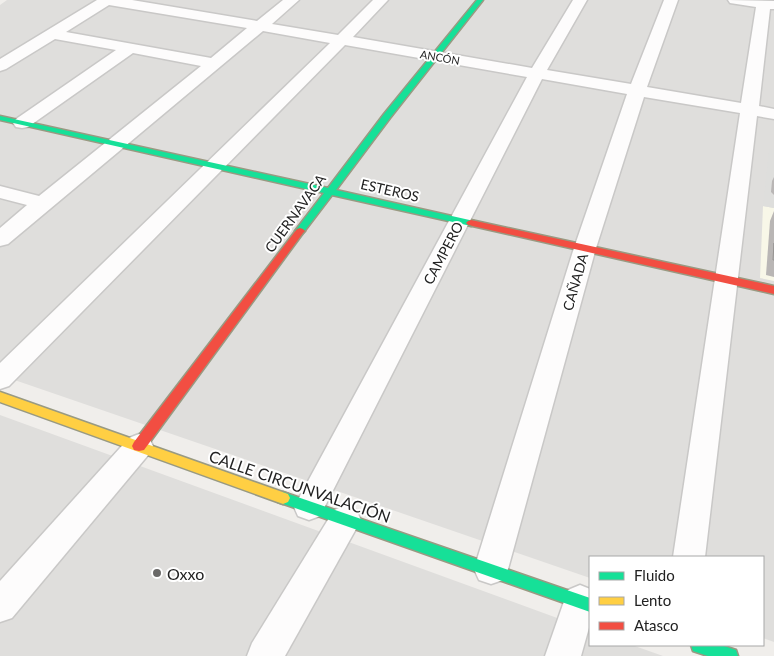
<svg xmlns="http://www.w3.org/2000/svg" width="774" height="656" font-family="Lato,sans-serif">
	<style>
		.residential { fill: #dfdedc }
		.education { fill: #f8f7e8 }
		.religious { fill: #dededc }
		.lines { fill: none; stroke-linecap: round; stroke-linejoin: round }
		.street-casing { stroke: #c9c8c7; stroke-width: 3 }
		.fast-casing { stroke: #999a82; stroke-width: 3 }
		.slow-casing { stroke: #999a82; stroke-width: 3 }
		.jam-casing { stroke: #999a82; stroke-width: 3 }
		.street { fill: #fdfcfc; fill-rule: evenodd }
		.fast { fill: #16e098; fill-rule: evenodd }
		.slow { fill: #ffcf43; fill-rule: evenodd }
		.jam { fill: #f24e42; fill-rule: evenodd }
		.wall { fill: #b9b6b5 }
		.building { fill: #d7d4d2; stroke: #969493 }
		.poi-dot { fill: #6a6968; stroke: #fff; stroke-width: 2 }
		.labels { text-anchor: middle; dominant-baseline: central; stroke-width: 4; stroke-linejoin: round; paint-order: stroke }
		.far-street-label { font-size: 11px; fill: #222; stroke: #fff }
		.street-label { font-size: 14px; fill: #222; stroke: #fff }
		.near-street-label { font-size: 16px; fill: #222; stroke: #fff }
		.near-poi-label { font-size: 16px; fill: #222; stroke: #fff; text-anchor: start }
	</style>
	<rect width="100%" height="100%" fill="#f0eeeb"/>
	<!-- residential -->
	<g class="residential">
		<polygon points="7,0 774,0 774,642 763,638 763,557 590,557 590,578 0,375 0,5"/>
		<polygon points="0,415 590,630 590,645 632,645 663,656 0,656"/>
	</g>
	<!-- education -->
	<polygon class="education" points="763,206 774,208 774,281 760,278"/>
	<!-- religious -->
	<polygon class="religious" points="769,149 774,150 774,208 763,206"/>
	<g class="lines">
		<defs>
			<g id="street">
				<path d="M 97,0 L 132,0 L 257,21 L 283,0 L 299,0 L 272,24 L 338,35 L 373,0 L 388,0 L 353,37 L 532,68 L 573,0 L 587,0 L 547,70 L 631,84 L 664,0 L 678,0 L 647,87 L 741,103 L 756,7 L 730,3 L 728,0 L 774,1 L 774,9 L 770,9 L 759,106 L 774,109 L 774,119 L 757,116 L 705,557 L 673,557 L 740,113 L 644,97 L 596,248 L 508,569 L 503,580 L 491,584 L 479,580 L 474,569 L 574,248 L 627,94 L 542,79 L 320,516 L 309,520 L 298,516 L 294,507 L 527,77 L 345,45 L 9,386 L 0,389 L 0,363 L 330,43 L 263,31 L 8,244 L 0,246 L 0,228 L 27,205 L 0,198 L 0,186 L 39,196 L 201,66 L 133,53 L 28,127 L 22,128 L 16,127 L 13,123 L 16,119 L 116,50 L 55,39 L 6,69 L 0,71 L 0,59 ZM 109,5 L 247,28 L 211,58 L 66,32 Z"/>
				<polygon points="139,434 149,438 153,446 149,454 12,618 0,622 0,581 129,438"/>
				<polygon points="345,506 356,510 361,520 285,656 247,656 252,643 334,510"/>
				<polygon points="580,585 590,589 590,624 581,656 545,656 568,590"/>
			</g>
			<g id="fast">
				<polygon points="477,0 483,0 390,118 336,190 474,221 476,223 474,225 471,226 332,195 303,233 300,234 295,231 324,193 0,120 0,116 328,188 384,114"/>
				<polygon points="283,492 590,598 590,612 278,502 276,498 278,494"/>
				<polygon points="691,645 721,645 736,650 738,656 708,656 693,651"/>
			</g>
			<polygon id="slow" points="0,392 288,494 290,498 288,502 283,504 0,402"/>
			<g id="jam">
				<polygon points="471,220 774,286 774,294 468,225 466,223 468,221"/>
				<polygon points="300,228 303,229 305,231 303,233 144,450 139,451 134,450 132,446 134,442 297,229"/>
			</g>
		</defs>
		<!-- street casing -->
		<use href="#street" class="street-casing"/>
		<!-- fast casing -->
		<use href="#fast" class="fast-casing"/>
		<!-- slow casing -->
		<use href="#slow" class="slow-casing"/>
		<!-- jam casing -->
		<use href="#jam" class="jam-casing"/>
		<!-- street -->
		<use href="#street" class="street"/>
		<!-- fast -->
		<use href="#fast" class="fast"/>
		<!-- slow -->
		<use href="#slow" class="slow"/>
		<!-- jam -->
		<use href="#jam" class="jam"/>
	</g>
	<!-- wall -->
	<g class="wall">
		<polygon points="774,177 774,195 771,192 772,181"/>
		<polygon points="774,211 774,277 766,275 770,221"/>
	</g>
	<!-- building -->
	<polygon class="building" points="774,243 774,260 773,260"/>
	<!-- markers -->
	<circle class="poi-dot" cx="157" cy="573" r="5"/>
	<g class="labels">
		<!-- far-street labels -->
		<g class="far-street-label">
			<text transform="translate(440 57) rotate(10)">ANCÓN</text>
		</g>
		<!-- street labels -->
		<g class="street-label">
			<text transform="translate(390 190) rotate(13)">ESTEROS</text>
			<text transform="translate(295 213) rotate(-54)">CUERNAVACA</text>
			<text transform="translate(443 253) rotate(-62)">CAMPERO</text>
			<text transform="translate(575 282) rotate(-74)">CAÑADA</text>
		</g>
		<!-- near-street labels -->
		<g class="near-street-label">
			<text transform="translate(300 486) rotate(19)">CALLE CIRCUNVALACIÓN</text>
		</g>
		<!-- near-poi labels -->
		<g class="near-poi-label">
			<text x="167" y="573">Oxxo</text>
		</g>
	</g>
	<!-- legend -->
	<rect x="589" y="556" width="175" height="90" fill="#ffffff" stroke="#a7a7a7"/>
	<rect x="599" y="572" width="25" height="8" fill="#16e098" stroke="#a7a7a7"/>
	<text x="634" y="581" font-size="15" fill="#222222">Fluido</text>
	<rect x="599" y="597" width="25" height="8" fill="#ffcf43" stroke="#a7a7a7"/>
	<text x="634" y="606" font-size="15" fill="#222222">Lento</text>
	<rect x="599" y="622" width="25" height="8" fill="#f24e42" stroke="#a7a7a7"/>
	<text x="634" y="631" font-size="15" fill="#222222">Atasco</text>
</svg>
